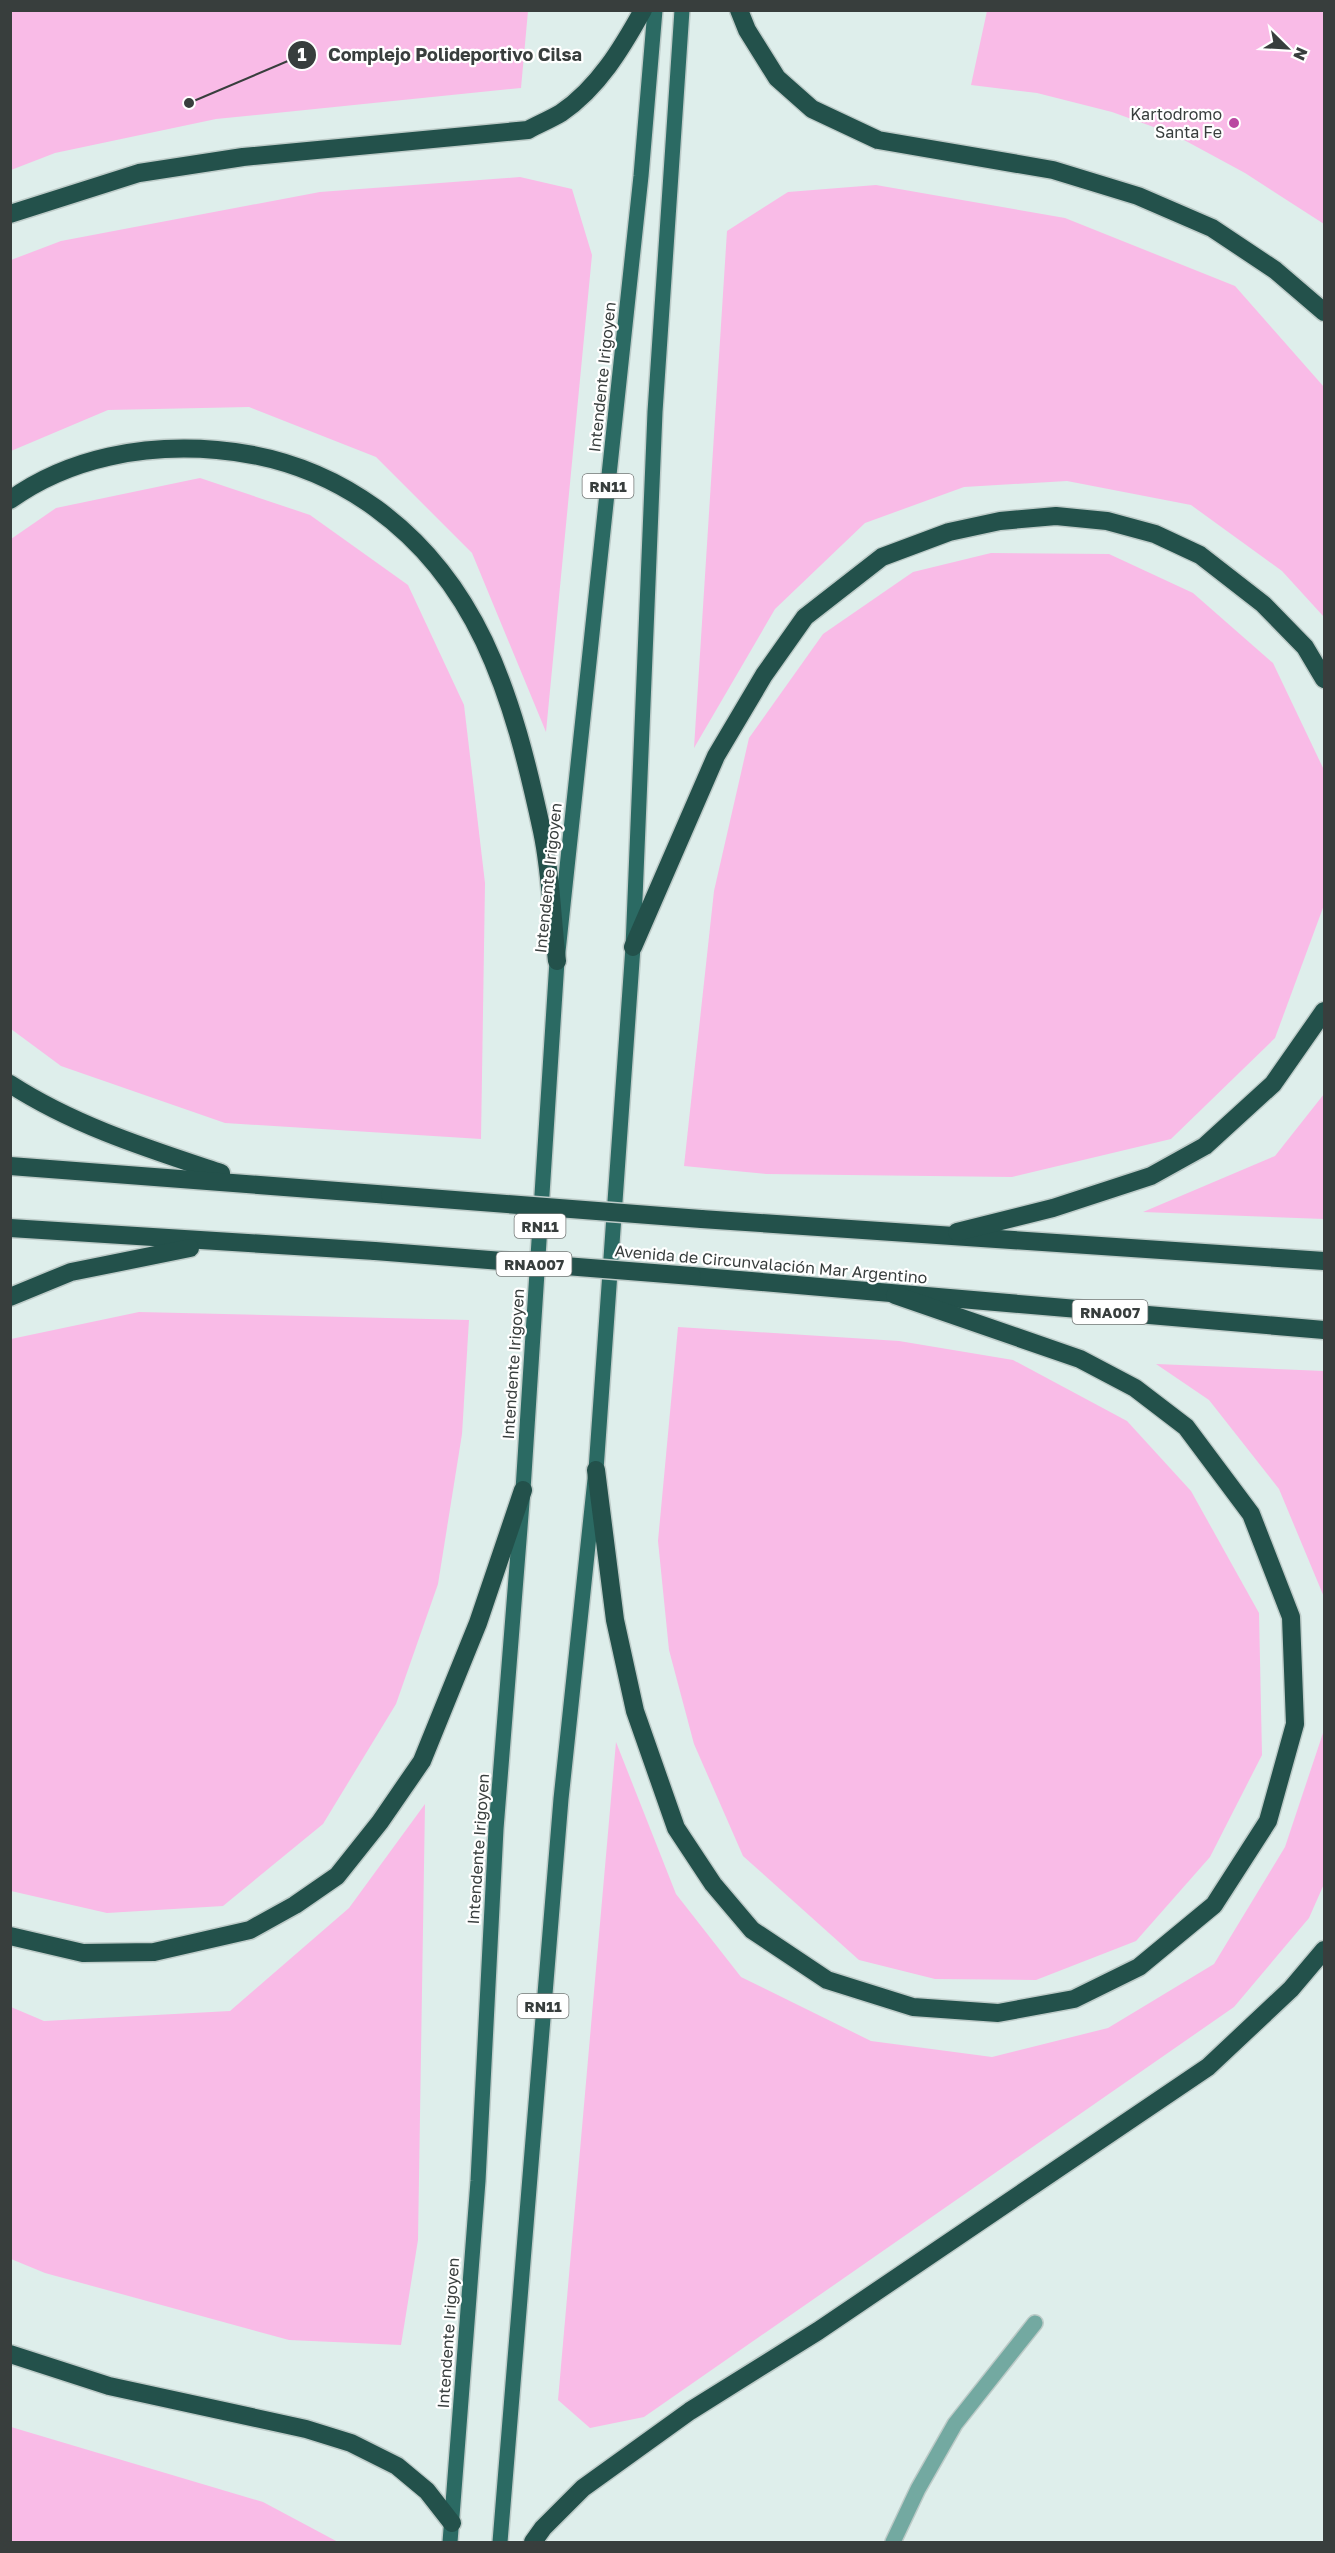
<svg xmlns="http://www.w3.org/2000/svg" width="1335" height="2553" font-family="'Golos Text',sans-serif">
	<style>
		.green { fill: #f9bbe7 }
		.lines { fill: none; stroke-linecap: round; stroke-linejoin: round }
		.street-casing { stroke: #bdcbc8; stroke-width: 18 }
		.primary-casing { stroke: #bdcbc8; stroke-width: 18 }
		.highway-casing { stroke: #bdcbc8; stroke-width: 21 }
		.street { stroke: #73a9a1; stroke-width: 15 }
		.primary { stroke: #2b6a63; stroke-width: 15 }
		.highway { stroke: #23514b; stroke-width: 18 }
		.highway-bridge-casing { stroke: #bdcbc8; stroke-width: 21; stroke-linecap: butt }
		.highway-bridge { stroke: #23514b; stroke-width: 18 }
		.poi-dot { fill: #ba47a1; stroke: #fff; stroke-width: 2 }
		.labels { text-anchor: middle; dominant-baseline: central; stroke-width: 4.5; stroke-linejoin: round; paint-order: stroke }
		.shield { fill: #fff; stroke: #747877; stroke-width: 1.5 }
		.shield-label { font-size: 15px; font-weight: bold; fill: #383e3d }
		.poi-label { font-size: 16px; fill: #383e3d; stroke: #fff; text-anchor: end }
		.street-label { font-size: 16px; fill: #383e3d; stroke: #fff }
		.leader { fill: none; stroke: #383e3d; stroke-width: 2 }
		.callout-dot { fill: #383e3d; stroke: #fff; stroke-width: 2 }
		.mark-label { font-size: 18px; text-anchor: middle; font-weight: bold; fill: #fff }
		.callout-label { font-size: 18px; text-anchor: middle; font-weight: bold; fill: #383e3d; stroke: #fff; stroke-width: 4.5; stroke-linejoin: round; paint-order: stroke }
	</style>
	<rect width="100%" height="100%" fill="#deeeeb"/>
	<!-- green -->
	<g class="green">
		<polygon points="11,10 528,10 528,11 521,88 216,119 55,153 11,170"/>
		<polygon points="987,11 1324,11 1324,224 1245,173 1173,134 1112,112 1037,93 971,85"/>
		<polygon points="520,177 572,189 592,255 546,732 472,553 376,457 249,407 108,410 11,451 11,260 61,241 320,192"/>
		<polygon points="876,185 1065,218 1235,286 1324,387 1324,617 1282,571 1191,505 1067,481 964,487 865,523 775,609 694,748 727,231 788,192"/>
		<polygon points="200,478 310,515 408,585 464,705 485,883 481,1139 225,1123 61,1066 11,1029 11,539 56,508"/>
		<polygon points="991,553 1109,554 1193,593 1273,663 1324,770 1324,905 1275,1038 1171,1139 1012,1177 766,1174 684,1166 714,891 749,738 823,634 913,572"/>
		<polygon points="1324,1094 1324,1219 1143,1212 1275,1156"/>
		<polygon points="139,1312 469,1320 462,1434 438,1584 396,1704 323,1824 223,1906 107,1913 11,1891 11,1339"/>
		<polygon points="678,1327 899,1341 1013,1360 1127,1421 1191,1491 1259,1613 1262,1755 1210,1857 1136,1941 1036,1980 935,1979 859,1960 743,1856 694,1744 669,1650 658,1541"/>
		<polygon points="1156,1364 1324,1371 1324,1884 1309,1918 1234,2007 644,2417 590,2428 558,2400 616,1742 676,1894 741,1977 871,2041 992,2057 1108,2028 1214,1964 1285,1847 1324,1730 1324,1597 1279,1489 1209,1400"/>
		<polygon points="425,1804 418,2240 401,2345 289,2340 45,2273 11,2259 11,2007 44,2021 230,2011 349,1908"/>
		<polygon points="11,2427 263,2502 338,2542 11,2542"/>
	</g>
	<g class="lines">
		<defs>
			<polyline id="street" points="893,2542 918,2489 955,2424 1035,2323"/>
			<g id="primary">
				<polyline points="450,2542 478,2181 496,1829 523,1490 557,961 641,176 655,10"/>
				<polyline points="500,2542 561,1799 596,1470 633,947 655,412 682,10"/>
			</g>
			<g id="highway">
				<polyline points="739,10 747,30 777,78 812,109 878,140 1053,170 1138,196 1212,228 1275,270 1324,312"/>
				<path d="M 10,214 L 139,173 L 243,157 L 528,130 C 539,124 551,119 561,113 C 598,88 622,48 643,10"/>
				<path d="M 10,500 C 70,457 145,444 217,450 C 337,460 432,532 484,641 C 512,700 528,766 542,831 C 551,873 552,918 557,961"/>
				<polyline points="633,947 716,756 764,675 805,617 882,557 949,532 1000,521 1056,516 1107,521 1155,534 1200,555 1263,604 1305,647 1324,679"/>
				<path d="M 10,1084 C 75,1126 149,1149 221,1173"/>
				<polyline points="10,1166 390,1195"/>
				<polyline points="701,1219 1324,1261"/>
				<polyline points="10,1228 375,1251"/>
				<polyline points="957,1232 1053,1208 1151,1176 1205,1146 1273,1084 1324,1011"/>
				<polyline points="692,1276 1324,1330"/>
				<polyline points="10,1297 71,1272 190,1248"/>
				<polyline points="596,1470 615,1620 635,1711 676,1828 713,1884 752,1930 827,1980 913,2007 998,2013 1074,1999 1139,1967 1214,1905 1268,1821 1295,1724 1291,1617 1251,1514 1186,1427 1135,1388 1080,1359 895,1295"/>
				<polyline points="10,1936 83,1953 154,1952 250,1930 295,1905 337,1876 380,1822 422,1761 478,1623 523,1490"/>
				<polyline points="10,2354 109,2386 306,2429 351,2443 397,2466 427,2491 452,2523"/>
				<polyline points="533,2542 543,2528 583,2488 690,2411 818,2331 1208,2067 1291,1989 1324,1950"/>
			</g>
		</defs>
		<!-- street casing -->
		<use href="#street" class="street-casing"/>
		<!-- primary casing -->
		<use href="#primary" class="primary-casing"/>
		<!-- highway casing -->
		<use href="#highway" class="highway-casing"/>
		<!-- street -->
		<use href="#street" class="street"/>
		<!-- primary -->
		<use href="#primary" class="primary"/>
		<!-- highway -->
		<use href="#highway" class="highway"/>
		<defs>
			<g id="highway-bridge">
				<polyline points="390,1195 701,1219"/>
				<polyline points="375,1251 692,1276"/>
			</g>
		</defs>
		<!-- highway-bridge casing -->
		<use href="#highway-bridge" class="highway-bridge-casing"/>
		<!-- highway-bridge -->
		<use href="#highway-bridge" class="highway-bridge"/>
	</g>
	<!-- markers -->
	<circle class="poi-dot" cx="1234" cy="123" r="6"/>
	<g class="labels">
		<!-- shield labels -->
		<g class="shield">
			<rect x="582.5" y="474" width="51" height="24" rx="4.5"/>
			<rect x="514.5" y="1214" width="51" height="24" rx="4.5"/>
			<rect x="496.5" y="1252" width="75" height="24" rx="4.5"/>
			<rect x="1072.5" y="1300" width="75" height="24" rx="4.5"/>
			<rect x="517.5" y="1994" width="51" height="24" rx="4.5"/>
		</g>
		<g class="shield-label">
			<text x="608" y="486">RN11</text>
			<text x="540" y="1226">RN11</text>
			<text x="534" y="1264">RNA007</text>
			<text x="1110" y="1312">RNA007</text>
			<text x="543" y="2006">RN11</text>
		</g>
		<!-- poi labels -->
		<g class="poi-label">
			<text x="1222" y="114">Kartodromo<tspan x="1222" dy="18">Santa Fe</tspan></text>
		</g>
		<!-- street labels -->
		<g class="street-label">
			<text transform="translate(602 377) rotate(-84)">Intendente Irigoyen</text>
			<text transform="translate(548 878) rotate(-84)">Intendente Irigoyen</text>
			<text transform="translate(771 1264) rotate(5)">Avenida de Circunvalación Mar Argentino</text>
			<text transform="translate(513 1364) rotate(-86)">Intendente Irigoyen</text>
			<text transform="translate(478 1849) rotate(-86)">Intendente Irigoyen</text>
			<text transform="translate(448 2333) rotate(-86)">Intendente Irigoyen</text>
		</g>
	</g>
	<!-- callouts -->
	<path class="leader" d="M189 103L302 55"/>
	<g class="callout-dot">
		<circle cx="189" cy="103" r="6"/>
		<circle cx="302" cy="55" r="15"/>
	</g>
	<g class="mark-label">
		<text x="302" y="61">1</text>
	</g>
	<g class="callout-label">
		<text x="455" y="61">Complejo Polideportivo Cilsa</text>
	</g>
	<!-- border -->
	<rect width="1335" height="2553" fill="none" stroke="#383e3d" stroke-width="24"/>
	<!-- north arrow -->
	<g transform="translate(1287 48) rotate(114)" stroke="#ffffff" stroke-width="4.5" paint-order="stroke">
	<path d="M0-4.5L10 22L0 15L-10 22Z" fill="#383e3d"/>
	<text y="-9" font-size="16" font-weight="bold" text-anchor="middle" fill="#383e3d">N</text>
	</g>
</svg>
